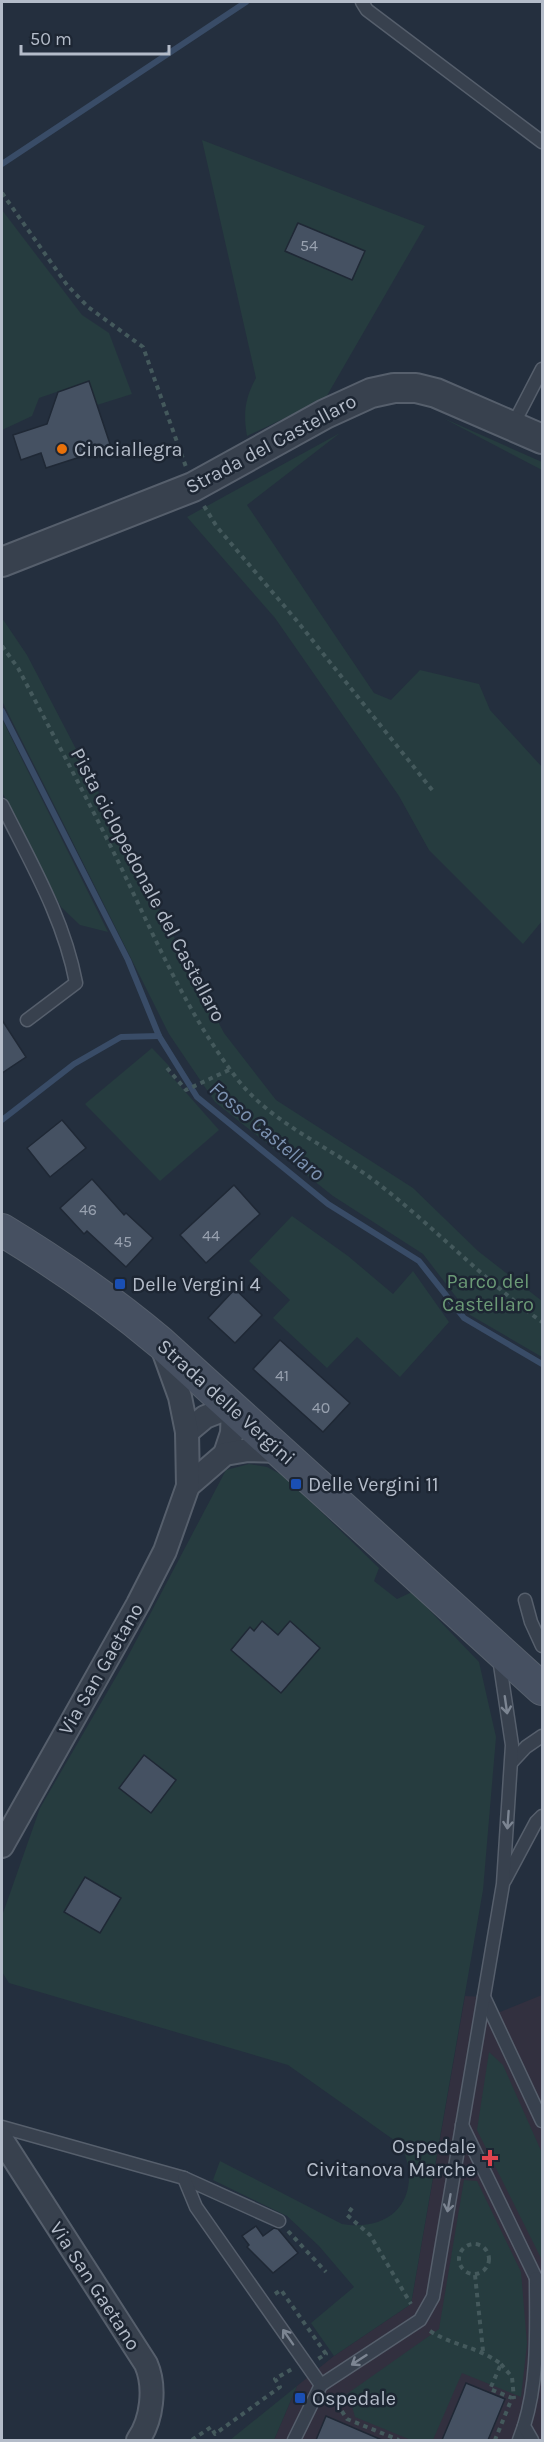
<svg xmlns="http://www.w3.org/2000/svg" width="544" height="2442" font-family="Karla,sans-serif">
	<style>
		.medical { fill: #32303f }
		.green { fill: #263c3f; fill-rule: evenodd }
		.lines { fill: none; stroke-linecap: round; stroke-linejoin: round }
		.stream { stroke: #394c67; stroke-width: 6 }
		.building { fill: #455162; stroke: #1f2835; stroke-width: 1.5 }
		.service-casing { stroke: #565f6c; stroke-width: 15 }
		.minor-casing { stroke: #565f6c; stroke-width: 26 }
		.tertiary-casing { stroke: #565f6c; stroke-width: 32 }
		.secondary-casing { stroke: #565f6c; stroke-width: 34 }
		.path { stroke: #44595c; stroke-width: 4; stroke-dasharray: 4.5 4.5; stroke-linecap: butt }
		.service { stroke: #38414e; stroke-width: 12 }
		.minor { stroke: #38414e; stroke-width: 22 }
		.tertiary { stroke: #38414e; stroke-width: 28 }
		.secondary { stroke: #465061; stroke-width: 32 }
		.oneway { stroke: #7c8592 }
		.food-dot { fill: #e8710a; stroke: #1d2633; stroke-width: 2 }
		.transit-dot { fill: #1a4fb4; stroke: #1d2633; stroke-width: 2 }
		.health-dot { fill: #e0444e; stroke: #1d2633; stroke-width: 2 }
		.labels { text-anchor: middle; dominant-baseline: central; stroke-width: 5; stroke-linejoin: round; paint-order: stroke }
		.number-label { font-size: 16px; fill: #98a1af }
		.street-label { font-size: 20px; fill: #b4bcc9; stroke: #1d2633 }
		.poi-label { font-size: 20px; fill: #b4bcc9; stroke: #1d2633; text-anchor: start }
		.park-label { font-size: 20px; fill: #6b9a76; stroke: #1d2633 }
		.water-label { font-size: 21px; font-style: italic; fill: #7c92b1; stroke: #1d2633 }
	</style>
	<rect width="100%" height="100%" fill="#242f3e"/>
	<!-- medical -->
	<polygon class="medical" points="542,1995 542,2440 274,2440 297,2386 334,2356 411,2304 465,1996 484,1997 500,2012"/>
	<!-- green -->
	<g class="green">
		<path d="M 202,140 L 425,226 L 325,399 L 247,436 C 243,413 245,398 256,378 ZM 297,223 L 364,251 L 353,280 L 285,252 Z"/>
		<polygon points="2,210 82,315 109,333 132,394 97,405 89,381 39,398 32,416 2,430"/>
		<polygon points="443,418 542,462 542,470"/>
		<polygon points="340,433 247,505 374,693 391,700 420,670 479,684 490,710 542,767 542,921 523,944 429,850 399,796 275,618 187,517"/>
		<polygon points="2,618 27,655 224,1033 276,1100 413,1188 478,1251 542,1301 542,1357 470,1315 423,1254 333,1196 215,1102 169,1034 2,701"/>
		<polygon points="2,719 108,932 80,925 61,907 2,792"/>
		<polygon points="152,1048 170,1067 166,1070 219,1130 160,1181 85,1104"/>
		<polygon points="292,1216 348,1256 393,1294 413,1271 449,1322 400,1377 357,1337 327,1368 273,1318 290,1300 249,1261"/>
		<path d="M 249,1464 L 267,1467 L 284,1476 L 379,1568 L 374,1581 L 397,1599 L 412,1592 L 479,1662 L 496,1737 L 483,1890 L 411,2304 L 334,2356 L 311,2323 L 354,2287 L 319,2246 L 287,2216 L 213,2180 L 220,2161 L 342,2224 C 395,2233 424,2194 401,2145 L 288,2065 L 9,1983 L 2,1972 L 2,1916 L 40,1808 L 127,1658 L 226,1470 ZM 263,1622 L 278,1635 L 290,1622 L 320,1648 L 281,1693 L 231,1650 L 250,1628 L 254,1631 ZM 144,1755 L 176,1780 L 151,1813 L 119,1788 ZM 85,1878 L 121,1898 L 100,1933 L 65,1912 Z"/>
		<polygon points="489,2052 503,2065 542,2153 542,2260 477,2130"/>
		<polygon points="464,2180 477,2181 521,2272 527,2344 521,2397 462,2373 433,2440 411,2440 355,2417 352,2406 344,2396 439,2329"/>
		<polygon points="297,2386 274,2440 230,2440"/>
	</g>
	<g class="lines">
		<!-- stream -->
		<g class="stream">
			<polyline points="2,164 246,2"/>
			<polyline points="2,711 128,960 159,1036 197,1097 328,1204 419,1261 464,1318 542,1364"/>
			<polyline points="2,1120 74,1064 121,1037 159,1036"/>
		</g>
	</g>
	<!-- building -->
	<g class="building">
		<polygon points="298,223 365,251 352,280 285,251"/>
		<polygon points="89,381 111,447 46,468 41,453 21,460 13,435 47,424 58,392"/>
		<polygon points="2,1020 26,1057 2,1073"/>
		<polygon points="62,1120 86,1148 50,1177 27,1148"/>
		<polygon points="92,1179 124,1215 126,1213 153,1238 126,1267 87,1231 84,1234 60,1208"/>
		<polygon points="234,1185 260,1214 206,1263 180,1235"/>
		<polygon points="235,1289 262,1315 235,1343 208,1318"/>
		<polygon points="280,1340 350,1403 323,1432 253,1369"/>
		<polygon points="262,1621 278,1635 290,1621 320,1648 281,1693 231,1650 250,1627 254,1631"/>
		<polygon points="144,1755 176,1780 151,1813 119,1788"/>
		<polygon points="85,1877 121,1898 100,1933 64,1912"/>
		<polygon points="256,2226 263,2236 274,2228 278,2229 298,2253 273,2273 247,2247 249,2245 242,2236"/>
		<polygon points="466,2383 505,2399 488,2440 442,2440"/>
		<polygon points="326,2416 382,2440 316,2440"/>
	</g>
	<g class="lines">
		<defs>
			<g id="service">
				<polyline points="362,2 367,10 542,142"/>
				<polyline points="513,425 542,369"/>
				<path d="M 2,805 C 31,863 64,919 76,983 L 27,1020"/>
				<polyline points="525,1600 531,1622 542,1646"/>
				<polyline points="512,1762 526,1747 542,1736"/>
				<polyline points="505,1880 536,1822 542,1816"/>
				<polyline points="484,1997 542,2121"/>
				<polyline points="462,2125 536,2278"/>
				<polyline points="2,2127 184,2178 279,2221"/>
				<polyline points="184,2178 196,2207 321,2385"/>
				<polyline points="294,2440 321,2385 420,2320 433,2297 503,1884 512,1745 499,1658"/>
				<polyline points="519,2440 524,2426"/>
				<path d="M 532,2440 L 524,2426 C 539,2378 536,2328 536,2278 L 542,2290"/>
			</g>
			<g id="minor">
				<polyline points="187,1432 205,1417 233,1406 232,1433 225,1454"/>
				<polyline points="188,1486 225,1454 248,1450 282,1451"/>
				<polyline points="2,1846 138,1604 165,1551 188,1486 187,1432 180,1397 162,1347"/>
				<path d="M 2,2140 L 146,2364 C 156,2387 152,2420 138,2440"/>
			</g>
			<polyline id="tertiary" points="2,562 193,487 325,414 371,393 394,388 416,388 436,393 542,439"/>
			<path id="secondary" d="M 2,1230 C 58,1264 110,1300 161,1343 L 542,1689"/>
		</defs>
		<!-- service casing -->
		<use href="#service" class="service-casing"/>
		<!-- minor casing -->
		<use href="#minor" class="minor-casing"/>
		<!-- tertiary casing -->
		<use href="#tertiary" class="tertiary-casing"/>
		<!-- secondary casing -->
		<use href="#secondary" class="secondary-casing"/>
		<!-- path -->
		<g class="path">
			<polyline points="2,193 67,285 88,307 143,347 186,467"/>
			<polyline points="204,506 217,527 297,621 433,791"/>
			<path d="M 2,646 L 18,668 C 51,731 85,794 116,857 C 153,933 186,1013 238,1080 C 273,1124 328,1146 372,1179 C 432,1224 482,1279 542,1322"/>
			<polyline points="167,1068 186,1090 231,1069"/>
			<polyline points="352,2208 347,2215 370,2235 411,2304"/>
			<polyline points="288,2231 326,2272"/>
			<circle cx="474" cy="2259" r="15"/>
			<polyline points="475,2275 483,2351"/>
			<polyline points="275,2294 281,2290 326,2354 318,2359"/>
			<path d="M 430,2331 C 455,2347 475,2345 501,2364 L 490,2389 L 512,2398 L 495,2440"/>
			<polyline points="501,2364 512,2377 514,2399"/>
			<polyline points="332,2396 347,2419 399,2440"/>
			<polyline points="192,2440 211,2427 215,2434 280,2387 275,2379 292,2369"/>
		</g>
		<!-- service -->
		<use href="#service" class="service"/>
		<!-- minor -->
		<use href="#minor" class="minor"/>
		<!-- tertiary -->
		<use href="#tertiary" class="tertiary"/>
		<!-- secondary -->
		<use href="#secondary" class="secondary"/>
	</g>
	<!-- one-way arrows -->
	<defs><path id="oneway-shaft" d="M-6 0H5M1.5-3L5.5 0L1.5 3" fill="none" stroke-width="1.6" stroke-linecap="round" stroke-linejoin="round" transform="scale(1.5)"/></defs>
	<g class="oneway">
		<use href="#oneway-shaft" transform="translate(506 1705) rotate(82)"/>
		<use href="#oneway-shaft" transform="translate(508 1820) rotate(94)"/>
		<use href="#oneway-shaft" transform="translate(449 2203) rotate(100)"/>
		<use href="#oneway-shaft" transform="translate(288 2337) rotate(-125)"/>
		<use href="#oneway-shaft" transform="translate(359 2360) rotate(147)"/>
	</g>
	<!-- markers -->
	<circle class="food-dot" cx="62" cy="449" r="6"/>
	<g class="transit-dot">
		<rect x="114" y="1278" width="12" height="12" rx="3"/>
		<rect x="290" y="1478" width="12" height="12" rx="3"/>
		<rect x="294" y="2392" width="12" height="12" rx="3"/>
	</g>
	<path class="health-dot" d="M487 2149h6v6h6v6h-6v6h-6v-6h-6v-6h6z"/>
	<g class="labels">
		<!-- number labels -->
		<g class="number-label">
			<text x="309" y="245">54</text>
			<text x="88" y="1209">46</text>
			<text x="211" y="1235">44</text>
			<text x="123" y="1241">45</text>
			<text x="282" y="1375">41</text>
			<text x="321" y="1407">40</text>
		</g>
		<!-- street labels -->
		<g class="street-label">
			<text transform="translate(271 444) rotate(-28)">Strada del Castellaro</text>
			<text transform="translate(148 885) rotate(62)">Pista ciclopedonale del Castellaro</text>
			<text transform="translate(226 1402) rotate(42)">Strada delle Vergini</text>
			<text transform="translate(101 1669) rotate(-60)">Via San Gaetano</text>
			<text transform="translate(95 2286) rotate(57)">Via San Gaetano</text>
		</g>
		<!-- poi labels -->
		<g class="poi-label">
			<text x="74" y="449">Cinciallegra</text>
			<text x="132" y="1284">Delle Vergini 4</text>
			<text x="308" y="1484">Delle Vergini 11</text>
			<text x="476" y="2146" text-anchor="end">Ospedale<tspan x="476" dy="23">Civitanova Marche</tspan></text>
			<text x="312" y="2398">Ospedale</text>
		</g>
		<!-- park labels -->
		<g class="park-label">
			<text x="488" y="1281">Parco del<tspan x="488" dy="23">Castellaro</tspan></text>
		</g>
		<!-- water labels -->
		<g class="water-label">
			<text transform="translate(267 1131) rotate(40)">Fosso Castellaro</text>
		</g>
	</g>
	<!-- border -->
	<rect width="544" height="2442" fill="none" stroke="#b4bcc9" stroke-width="6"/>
	<!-- scale -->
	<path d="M21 45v9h148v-9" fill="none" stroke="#b4bcc9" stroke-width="3"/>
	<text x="30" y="45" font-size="18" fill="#b4bcc9" stroke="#1d2633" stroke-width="4.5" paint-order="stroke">50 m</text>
</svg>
